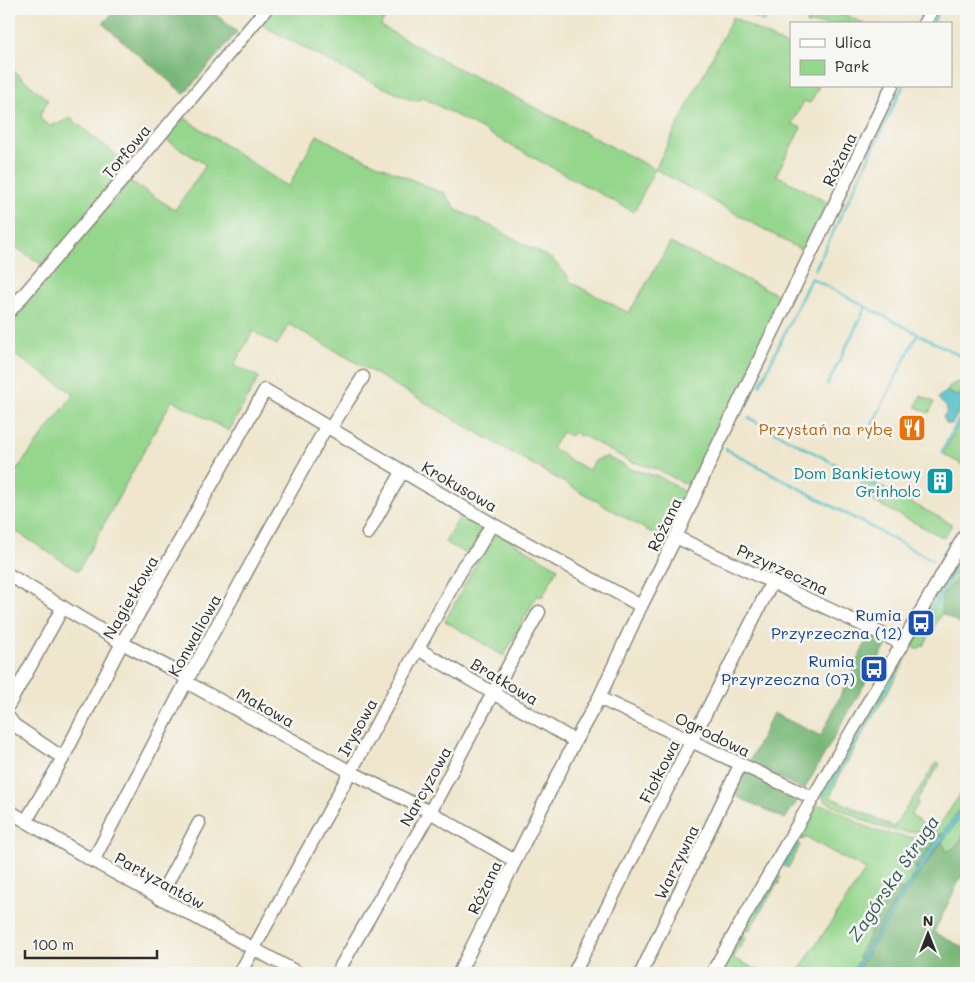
<svg xmlns="http://www.w3.org/2000/svg" width="975" height="982" font-family="Mali,sans-serif">
	<style>
		.green { fill: #95d68d; stroke: #60805c }
		.forest { fill: #78b778; stroke: #527152 }
		.water { fill: #53c1c9; stroke: #3f767a }
		.lines { fill: none; stroke-linecap: round; stroke-linejoin: round }
		.stream { stroke: #53c1c9; stroke-width: 2.5 }
		.minor-casing { stroke: #8d887c; stroke-width: 15 }
		.minor { stroke: #fff; stroke-width: 12 }
		.labels { text-anchor: middle; dominant-baseline: central; stroke-width: 5; stroke-linejoin: round; paint-order: stroke }
		.street-label { font-size: 16px; fill: #2b2b2b; stroke: #f6f6f2 }
		.food-label { font-size: 16px; fill: #c56008; stroke: #f6f6f2; text-anchor: end }
		.culture-label { font-size: 16px; fill: #0d838f; stroke: #f6f6f2; text-anchor: end }
		.transit-label { font-size: 16px; fill: #164399; stroke: #f6f6f2; text-anchor: end }
		.water-label { font-size: 18px; font-style: italic; fill: #37585a; stroke: #f6f6f2 }
	</style>
	<rect width="100%" height="100%" fill="#f6f6f2"/>
	<filter id="ink" filterUnits="userSpaceOnUse"><feTurbulence type="fractalNoise" baseFrequency=".02" numOctaves="2"/><feDisplacementMap in="SourceGraphic" scale="10" xChannelSelector="R" yChannelSelector="G"/><feConvolveMatrix kernelMatrix="1 2 1 2 8 2 1 2 1" color-interpolation-filters="sRGB"/></filter>
	<filter id="wash" filterUnits="userSpaceOnUse"><feTurbulence type="fractalNoise" baseFrequency=".0096" numOctaves="4" result="noise"/><feDisplacementMap in="SourceGraphic" scale="20" xChannelSelector="R" yChannelSelector="G"/><feGaussianBlur stdDeviation="1.12" result="paint"/><feColorMatrix in="noise" values="0 0 0 0 0 0 0 0 0 0 0 0 0 0 0 0 0 1.4 0 .05"/><feComposite in="paint" operator="in"/></filter>
	<g filter="url(#wash)">
		<rect width="100%" height="100%" fill="#efe6cd"/>
		<!-- green -->
		<g class="green">
			<polygon points="274,9 379,9 384,19 381,26 442,60 655,169 733,17 791,48 791,86 819,86 810,103 804,101 792,123 801,128 776,175 827,202 805,252 655,169 634,212 424,98 414,101 353,74 260,24"/>
			<polygon points="739,9 771,9 764,22"/>
			<polygon points="814,9 833,9 865,24 806,24"/>
			<polygon points="9,67 48,100 40,115 42,121 50,126 60,123 70,118 124,161 123,171 44,266 9,243"/>
			<polygon points="183,117 288,187 317,135 343,149 435,190 445,193 457,210 497,229 553,260 567,275 570,282 629,313 670,243 785,298 697,479 689,484 683,483 657,469 629,461 582,435 580,436 574,432 571,436 562,432 552,448 564,455 564,457 589,470 594,462 599,459 607,457 634,470 660,477 683,491 686,502 669,538 664,540 289,324 277,345 253,331 234,365 259,377 229,431 172,400 78,571 9,527 9,480 74,394 9,351 9,324 130,181 175,210 206,165 165,139"/>
			<path d="M 966,381 L 966,399 L 961,395 L 956,396 L 947,392 C 949,383 958,382 966,381 Z"/>
			<polygon points="921,396 934,402 929,413 916,407"/>
			<polygon points="961,420 966,423 966,463 965,466 943,454"/>
			<polygon points="864,478 952,524 944,538 857,493"/>
			<polygon points="462,513 485,526 468,555 445,542"/>
			<polygon points="494,531 558,568 542,597 537,595 504,656 445,621"/>
			<path d="M 966,543 C 966,575 967,570 945,591 L 943,611 L 924,645 L 917,649 L 910,645 L 923,621 L 921,620 Z"/>
			<path d="M 906,649 L 909,652 L 903,665 L 840,774 L 830,797 L 894,827 L 937,762 L 940,764 L 917,800 L 918,804 L 911,815 L 923,824 L 922,826 L 926,829 C 896,841 851,814 825,801 L 821,793 Z"/>
			<path d="M 966,786 L 966,801 L 942,834 C 934,836 930,844 927,850 L 928,851 L 851,973 L 797,973 L 866,870 L 805,837 L 803,840 L 797,837 L 813,806 C 831,802 850,820 867,827 C 882,834 903,837 920,838 L 925,837 L 938,827 Z"/>
			<path d="M 966,810 C 966,829 965,843 947,852 L 942,842 Z"/>
			<polygon points="795,842 800,845 788,868 780,864"/>
			<polygon points="775,873 781,877 778,882 780,883 776,886 748,932 744,928"/>
			<polygon points="742,935 746,937 733,958 764,973 719,973"/>
		</g>
		<!-- forest -->
		<g class="forest">
			<polygon points="116,9 209,9 237,32 184,94 103,24"/>
			<path d="M 963,575 L 966,577 L 966,627 L 941,613 L 943,611 C 936,595 951,584 963,575 Z"/>
			<polygon points="870,634 888,643 804,790 749,763 773,713 821,736"/>
			<polygon points="745,770 800,797 785,819 734,795"/>
			<path d="M 966,822 L 966,867 L 934,932 L 966,949 L 966,973 L 855,973 L 900,901 L 942,842 L 947,852 C 959,846 965,837 966,822 Z"/>
			<path d="M 942,834 L 916,869 C 911,861 915,855 920,847 L 927,850 L 938,835 Z"/>
			<polygon points="891,888 903,889 860,959 858,957 870,934 871,924"/>
		</g>
		<!-- water -->
		<g class="water">
			<polygon points="947,392 956,396 961,395 966,399 952,424 947,424 943,416 946,414 947,408 938,399 941,395"/>
			<polygon points="966,801 966,810 964,813 935,850 900,901 855,973 851,973 926,855"/>
		</g>
		<g class="lines">
			<!-- stream -->
			<g class="stream">
				<polyline points="932,24 940,9"/>
				<polyline points="815,270 903,86"/>
				<polyline points="760,385 811,278 966,359"/>
				<polyline points="827,385 866,307"/>
				<polyline points="749,418 891,494"/>
				<polyline points="872,425 917,335"/>
				<polyline points="726,449 932,560"/>
				<polyline points="941,453 966,406"/>
				<polyline points="965,519 966,517"/>
				<polyline points="939,563 957,533"/>
				<polyline points="953,573 966,580"/>
				<polyline points="911,645 966,551"/>
				<polyline points="825,795 906,654"/>
				<polyline points="800,837 812,818"/>
				<polyline points="784,866 797,844"/>
				<polyline points="757,912 778,877"/>
			</g>
		</g>
	</g>
	<g filter="url(#ink)">
		<g class="lines">
			<defs>
				<g id="minor">
					<polyline points="924,24 932,9"/>
					<polyline points="9,312 135,165 266,9"/>
					<polyline points="330,429 363,377"/>
					<polyline points="368,533 402,472"/>
					<polyline points="676,537 903,644"/>
					<polyline points="9,575 122,643 183,675 186,682 351,772 430,812 515,861"/>
					<polyline points="418,649 575,741"/>
					<polyline points="599,698 813,798"/>
					<polyline points="9,704 63,607"/>
					<polyline points="9,718 14,725 63,758"/>
					<polyline points="9,811 93,861 298,973"/>
					<polyline points="26,821 63,758 122,643 265,390 492,524 641,606"/>
					<polyline points="93,861 186,682 326,427"/>
					<polyline points="159,898 199,823"/>
					<polyline points="240,973 464,565 477,550 492,524"/>
					<polyline points="337,973 430,812 493,693 539,612"/>
					<polyline points="459,973 575,741 599,698 641,606 676,537 715,451 892,86"/>
					<polyline points="574,973 772,582"/>
					<polyline points="641,973 740,765"/>
					<polyline points="712,973 966,533"/>
				</g>
			</defs>
			<!-- minor casing -->
			<use href="#minor" class="minor-casing"/>
			<!-- minor -->
			<use href="#minor" class="minor"/>
		</g>
	</g>
	<!-- icons -->
	<defs>
		<symbol id="restaurant-square" viewBox="-11 -11 22 22"><rect x="-9" y="-9" width="18" height="18" rx="4" fill="#e8710a" stroke="#f6f6f2"/><path d="M-5-6h1v4h1v-4h1v4h1v-4h1v5L-1.5 .5V6h-2V.5L-5-1ZM5-6V6H3V1.5H1.5Q1.5-4 5-6Z" fill="#fff"/></symbol>
		<symbol id="building-square" viewBox="-11 -11 22 22"><rect x="-9" y="-9" width="18" height="18" rx="4" fill="#0f9aa8" stroke="#f6f6f2"/><path d="M-4-6H4V6H1V3H-1V6H-4ZM-2.5-4.3h1.7v1.8h-1.7ZM.8-4.3h1.7v1.8H.8ZM-2.5-1h1.7V.8h-1.7ZM.8-1h1.7V.8H.8Z" fill="#fff"/></symbol>
		<symbol id="bus-square" viewBox="-11 -11 22 22"><rect x="-9" y="-9" width="18" height="18" rx="4" fill="#1a4fb4" stroke="#f6f6f2"/><path d="M-5-6H5V4H4V6H2V4H-2V6H-4V4H-5ZM-3.5-4V0h7V-4ZM-3.5 1.2v1.5H-2V1.2ZM2 1.2v1.5H3.5V1.2Z" fill="#fff"/></symbol>
	</defs>
	<g fill-rule="evenodd">
		<use href="#restaurant-square" x="896" y="412" width="32" height="32"/>
		<use href="#building-square" x="924" y="465" width="32" height="32"/>
		<use href="#bus-square" x="905" y="607" width="32" height="32"/>
		<use href="#bus-square" x="858" y="653" width="32" height="32"/>
	</g>
	<g class="labels">
		<!-- street labels -->
		<g class="street-label">
			<text transform="translate(126 151) rotate(-50)">Torfowa</text>
			<text transform="translate(839 159) rotate(-64)">Różana</text>
			<text transform="translate(460 486) rotate(30)">Krokusowa</text>
			<text transform="translate(664 524) rotate(-64)">Różana</text>
			<text transform="translate(783 569) rotate(25)">Przyrzeczna</text>
			<text transform="translate(130 597) rotate(-60)">Nagietkowa</text>
			<text transform="translate(194 635) rotate(-61)">Konwaliowa</text>
			<text transform="translate(505 681) rotate(31)">Bratkowa</text>
			<text transform="translate(266 707) rotate(29)">Makowa</text>
			<text transform="translate(357 727) rotate(-61)">Irysowa</text>
			<text transform="translate(713 734) rotate(26)">Ogrodowa</text>
			<text transform="translate(659 771) rotate(-63)">Fiołkowa</text>
			<text transform="translate(425 786) rotate(-61)">Narcyzowa</text>
			<text transform="translate(676 862) rotate(-64)">Warzywna</text>
			<text transform="translate(160 880) rotate(29)">Partyzantów</text>
			<text transform="translate(484 887) rotate(-64)">Różana</text>
		</g>
		<!-- food labels -->
		<g class="food-label">
			<text x="893" y="428">Przystań na rybę</text>
		</g>
		<!-- culture labels -->
		<g class="culture-label">
			<text x="921" y="472">Dom Bankietowy<tspan x="921" dy="18">Grinholc</tspan></text>
		</g>
		<!-- transit labels -->
		<g class="transit-label">
			<text x="902" y="614">Rumia<tspan x="902" dy="18">Przyrzeczna (12)</tspan></text>
			<text x="855" y="660">Rumia<tspan x="855" dy="18">Przyrzeczna (07)</tspan></text>
		</g>
		<!-- water labels -->
		<g class="water-label">
			<text transform="translate(893 878) rotate(-56)">Zagórska Struga</text>
		</g>
	</g>
	<!-- margin -->
	<rect width="975" height="982" fill="none" stroke="#f6f6f2" stroke-width="30"/>
	<!-- legend -->
	<rect x="790" y="22" width="162" height="65" fill="#f6f6f2" stroke="#a5a5a2"/>
	<rect x="800" y="39" width="25" height="8" fill="#ffffff" stroke="#a5a5a2"/>
	<text x="835" y="48" font-size="15" fill="#2b2b2b">Ulica</text>
	<rect x="800" y="60" width="25" height="15" fill="#95d68d" stroke="#a5a5a2"/>
	<text x="835" y="72" font-size="15" fill="#2b2b2b">Park</text>
	<!-- north arrow -->
	<g transform="translate(928 934)" stroke="#f6f6f2" stroke-width="4" paint-order="stroke">
	<path d="M0-4L9 19L0 12L-9 19Z" fill="#2b2b2b"/>
	<text y="-8" font-size="14" font-weight="bold" text-anchor="middle" fill="#2b2b2b">N</text>
	</g>
	<!-- scale -->
	<path d="M25 950v8h132v-8" fill="none" stroke="#2b2b2b" stroke-width="2.5"/>
	<text x="32" y="950" font-size="15" fill="#2b2b2b" stroke="#f6f6f2" stroke-width="4" paint-order="stroke">100 m</text>
</svg>
